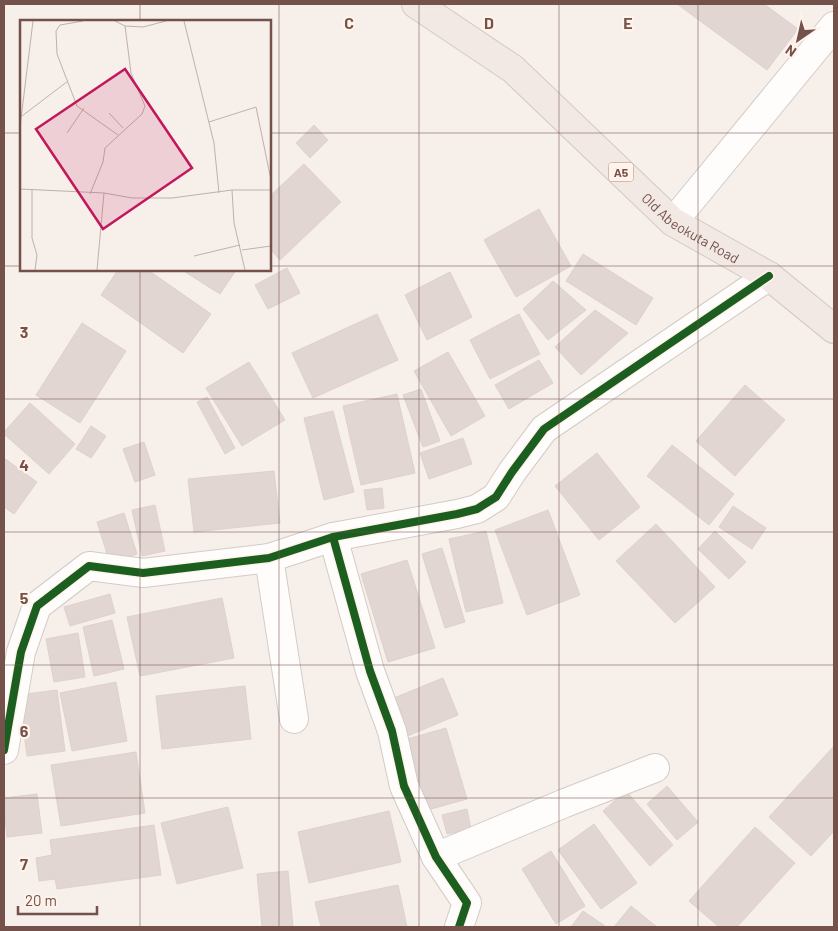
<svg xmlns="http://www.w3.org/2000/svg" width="838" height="931" font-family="Barlow,sans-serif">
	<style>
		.building { fill: #e2d6d2; stroke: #dfd1cc }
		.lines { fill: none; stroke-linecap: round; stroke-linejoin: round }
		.minor-casing { stroke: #d4cbc7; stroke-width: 30 }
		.trunk-casing { stroke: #d5c9c6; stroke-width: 30 }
		.minor { stroke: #fefdfc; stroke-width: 28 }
		.trunk { stroke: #f2e8e4; stroke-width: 28 }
		.cycleway-casing { stroke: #fff3ea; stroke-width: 11 }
		.cycleway { stroke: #1b5e20; stroke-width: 8 }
		.grid { fill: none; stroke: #74514a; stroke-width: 1; stroke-opacity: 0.55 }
		.labels { text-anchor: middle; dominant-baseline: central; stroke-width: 4.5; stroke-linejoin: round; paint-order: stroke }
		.shield { fill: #fff3ea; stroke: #9e827a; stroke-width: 1 }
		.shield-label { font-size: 12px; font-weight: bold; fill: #74514a }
		.street-label { font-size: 14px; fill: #74514a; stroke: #fff3ea }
		.inset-road { fill: none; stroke: #c2b0aa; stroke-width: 1 }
		.view { fill: #c2185b; fill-opacity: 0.15; stroke: #c2185b; stroke-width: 2.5 }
		.inset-edge { fill: none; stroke: #74514a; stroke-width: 2.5 }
		.grid-label { font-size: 16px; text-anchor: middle; font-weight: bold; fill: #74514a; stroke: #fff3ea; stroke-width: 4.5; stroke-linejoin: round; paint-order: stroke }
	</style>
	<rect width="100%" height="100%" fill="#f6efea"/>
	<!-- building -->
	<g class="building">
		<polygon points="677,4 764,4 798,29 767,70"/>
		<polygon points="314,125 328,140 310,158 296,143"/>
		<polygon points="304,164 341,202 280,260 270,249 270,196"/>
		<polygon points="539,209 571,266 516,297 484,240"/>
		<polygon points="583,254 653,298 636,325 566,281"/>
		<polygon points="287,268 300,293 268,309 255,285"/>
		<polygon points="118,270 148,270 211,314 183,353 101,295"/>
		<polygon points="182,270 236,270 220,294"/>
		<polygon points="450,272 472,317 427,340 405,295"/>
		<polygon points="553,281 586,310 548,340 523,309"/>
		<polygon points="595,310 628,333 581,375 555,347"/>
		<polygon points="377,314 398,360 313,398 292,353"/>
		<polygon points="519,314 540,354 490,379 470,340"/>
		<polygon points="82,323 126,351 80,423 36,395"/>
		<polygon points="448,352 485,416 451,436 414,371"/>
		<polygon points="539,360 553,383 509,409 495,385"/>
		<polygon points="249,362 285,420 242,446 206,388"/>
		<polygon points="745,385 785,420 735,476 696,441"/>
		<polygon points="421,389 440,441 423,447 403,395"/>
		<polygon points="397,394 415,473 361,485 343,406"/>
		<polygon points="207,397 235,448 225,454 197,402"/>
		<polygon points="30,403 75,444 49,474 4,434 4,432"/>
		<polygon points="333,411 354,492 324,500 304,418"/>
		<polygon points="91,426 106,436 91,458 76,449"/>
		<polygon points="463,438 472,464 429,479 420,453"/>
		<polygon points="144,442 155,475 135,482 123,449"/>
		<polygon points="672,445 734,494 709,525 647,476"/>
		<polygon points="597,453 640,507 599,540 555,486"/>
		<polygon points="4,458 37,482 14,514 4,507"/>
		<polygon points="274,471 280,523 194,532 188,479"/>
		<polygon points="382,488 384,508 367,510 364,490"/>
		<polygon points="155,505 165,551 142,556 132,510"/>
		<polygon points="733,506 766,528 752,549 719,527"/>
		<polygon points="548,510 580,595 527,615 495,530"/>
		<polygon points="124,513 137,554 110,563 97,522"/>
		<polygon points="656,524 715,587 675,623 616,561"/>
		<polygon points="486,531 503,603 466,612 449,539"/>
		<polygon points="715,531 746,562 729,579 698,549"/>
		<polygon points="442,548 465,622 445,628 422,554"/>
		<polygon points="407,560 435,648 388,662 361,574"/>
		<polygon points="110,594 115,613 70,626 64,607"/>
		<polygon points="222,598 234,658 140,676 127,617"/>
		<polygon points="112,620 124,669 94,676 83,627"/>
		<polygon points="78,633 85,677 54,682 46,639"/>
		<polygon points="443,678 458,715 405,737 389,700"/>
		<polygon points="116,682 127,741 72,751 60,693"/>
		<polygon points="245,686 251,739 162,749 156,696"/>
		<polygon points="57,690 65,751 27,756 19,695"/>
		<polygon points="446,728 467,799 424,811 404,740"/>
		<polygon points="834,746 834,831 811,856 769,817"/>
		<polygon points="136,752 145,813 61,826 51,765"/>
		<polygon points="667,786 698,822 677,840 647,804"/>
		<polygon points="626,791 673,845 650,866 603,811"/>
		<polygon points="37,794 42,833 7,837 4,809 4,798"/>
		<polygon points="228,807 243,868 177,884 161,823"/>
		<polygon points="467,809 471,829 447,834 442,815"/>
		<polygon points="389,811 401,862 309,883 298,832"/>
		<polygon points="594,824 637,883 601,909 558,850"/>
		<polygon points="154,825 161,875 57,889 55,879 39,881 36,858 52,855 50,840"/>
		<polygon points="755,827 795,863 737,927 719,927 689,901"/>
		<polygon points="551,851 585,906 556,924 522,869"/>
		<polygon points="288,871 293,927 262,927 257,874"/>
		<polygon points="398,885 407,927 321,927 315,902"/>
		<polygon points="631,906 657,927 614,927"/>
		<polygon points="583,911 605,926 604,927 571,927"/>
	</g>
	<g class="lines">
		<defs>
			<g id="minor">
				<polyline points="673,222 834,26"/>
				<polyline points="333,537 370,671 392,731 404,786 436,857 467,903 459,927"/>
				<polyline points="269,558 294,719"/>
				<polyline points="4,750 21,652 37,606 89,566 143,573 269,558 333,537 457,514 477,509 496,497 512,472 544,429 769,276"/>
				<polyline points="436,857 565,803 655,768"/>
			</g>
			<g id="trunk">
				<path id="s1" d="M 416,4 L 513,69 L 673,222 L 769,276 L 834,329"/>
			</g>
		</defs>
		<!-- minor casing -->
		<use href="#minor" class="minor-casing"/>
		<!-- trunk casing -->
		<use href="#trunk" class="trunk-casing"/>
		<!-- minor -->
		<use href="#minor" class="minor"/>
		<!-- trunk -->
		<use href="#trunk" class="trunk"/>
		<defs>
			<g id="cycleway">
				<polyline points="333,537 370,671 392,731 404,786 436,857 467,903 459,927"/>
				<polyline points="4,750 21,652 37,606 89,566 143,573 269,558 333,537 457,514 477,509 496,497 512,472 544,429 769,276"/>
			</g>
		</defs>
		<!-- cycleway casing -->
		<use href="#cycleway" class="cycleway-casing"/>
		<!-- cycleway -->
		<use href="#cycleway" class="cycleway"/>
	</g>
	<!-- grid -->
	<path class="grid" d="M 140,4 L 140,21M 279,4 L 279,927M 419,4 L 419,927M 559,4 L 559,927M 698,4 L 698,927M 4,133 L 21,133M 270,133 L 834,133M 4,266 L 21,266M 270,266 L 834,266M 140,270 L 140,927M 4,399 L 834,399M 4,532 L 834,532M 4,665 L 834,665M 4,798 L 834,798"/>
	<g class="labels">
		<!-- shield labels -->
		<rect class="shield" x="608.5" y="162.5" width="25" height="19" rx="4"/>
		<g class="shield-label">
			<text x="621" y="172">A5</text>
		</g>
		<!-- street labels -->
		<g class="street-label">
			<text stroke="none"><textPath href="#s1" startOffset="356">Old Abeokuta Road</textPath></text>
		</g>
	</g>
	<!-- overview -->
	<g transform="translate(20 20)">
		<rect width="251" height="251" fill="#f6efea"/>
		<path class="inset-road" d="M 63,1 L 40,5 L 36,11 L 37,34 L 57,86 L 98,115M 95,1 L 105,6 L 123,7 L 146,1M 164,1 L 194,123 L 199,173M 89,93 L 103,108M 2,96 L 48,61M 189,102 L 236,87 L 251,160M 0,107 L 13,1M 47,113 L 64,88M 0,169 L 84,173 L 112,178 L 152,178 L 212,170 L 251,170M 12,169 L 12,218 L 17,235 L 15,250M 212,170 L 214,203 L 225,250M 70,174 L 83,142 L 85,128 L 122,94 L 125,86 L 111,53 L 105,6M 222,230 L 251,226M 174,236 L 220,225M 77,250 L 84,173"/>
		<path class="view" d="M 105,49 L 172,148 L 83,209 L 16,109 Z"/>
		<rect width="251" height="251" class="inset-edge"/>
	</g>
	<g class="grid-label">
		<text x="349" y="29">C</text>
		<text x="489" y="29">D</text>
		<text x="628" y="29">E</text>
		<text x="24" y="338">3</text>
		<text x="24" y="471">4</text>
		<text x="24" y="604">5</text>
		<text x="24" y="737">6</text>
		<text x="24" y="870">7</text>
	</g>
	<!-- border -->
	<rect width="838" height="931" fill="none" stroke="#74514a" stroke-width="10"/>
	<!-- north arrow -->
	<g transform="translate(798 40) rotate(214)" stroke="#fff3ea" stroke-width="4" paint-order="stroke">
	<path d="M0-4L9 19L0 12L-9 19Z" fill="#74514a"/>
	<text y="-8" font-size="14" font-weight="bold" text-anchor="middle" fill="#74514a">N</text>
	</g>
	<!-- scale -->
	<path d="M18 906v8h79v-8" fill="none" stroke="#74514a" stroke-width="2.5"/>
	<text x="25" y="906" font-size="15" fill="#74514a" stroke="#fff3ea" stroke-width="4" paint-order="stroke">20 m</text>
</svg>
